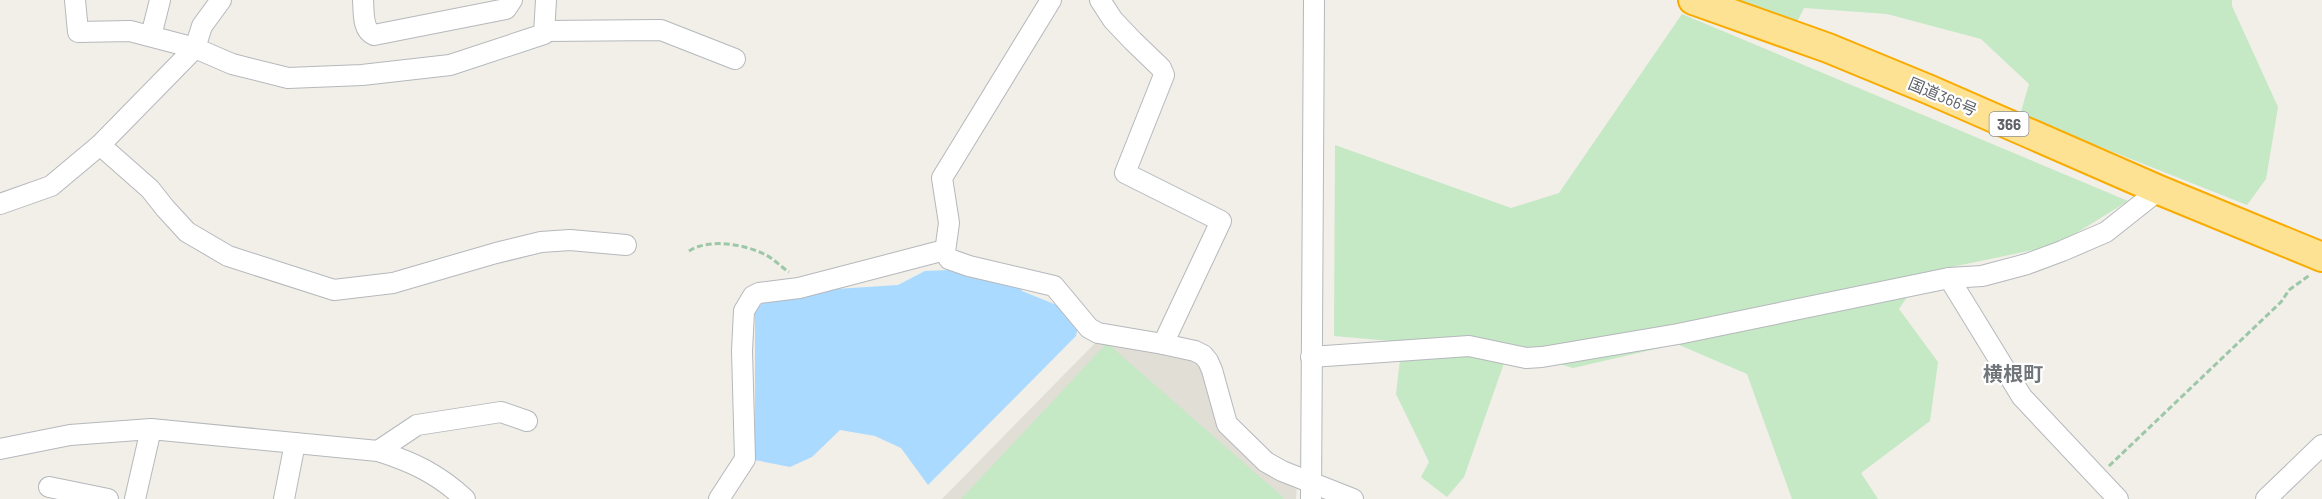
<svg xmlns="http://www.w3.org/2000/svg" width="2322" height="499" font-family="Barlow,'Noto Sans JP',sans-serif">
	<style>
		.education { fill: #e1ded6 }
		.green { fill: #c5e8c5 }
		.water { fill: #aadaff }
		.lines { fill: none; stroke-linecap: round; stroke-linejoin: round }
		.minor-casing { stroke: #b5b8bc; stroke-width: 22 }
		.highway-casing { stroke: #f9ab00; stroke-width: 32 }
		.path { stroke: #9cc7a9; stroke-width: 3; stroke-dasharray: 6 3; stroke-linecap: butt }
		.minor { stroke: #fff; stroke-width: 20 }
		.highway { stroke: #fde293; stroke-width: 28 }
		.labels { text-anchor: middle; dominant-baseline: central; stroke-width: 4.5; stroke-linejoin: round; paint-order: stroke }
		.shield { fill: #fff; stroke: #8f9295; stroke-width: 1.5 }
		.shield-label { font-size: 15px; font-weight: bold; fill: #5f6368 }
		.street-label { font-size: 16px; fill: #5f6368; stroke: #fff }
		.quarter-label { font-size: 20px; font-weight: bold; fill: #70757a; stroke: #fff }
	</style>
	<rect width="100%" height="100%" fill="#f1efe8"/>
	<!-- education -->
	<polygon class="education" points="1100,338 1187,354 1207,373 1221,426 1297,486 1296,499 942,499"/>
	<!-- green -->
	<g class="green">
		<polygon points="1730,0 2232,0 2232,6 2278,107 2266,179 2247,205 2020,115 2029,84 1981,39 1887,14 1804,8 1795,26"/>
		<polygon points="1682,14 2128,201 2057,245 1923,273 1899,309 1938,362 1930,421 1861,473 1878,499 1792,499 1747,374 1677,344 1573,368 1509,349 1464,477 1447,497 1421,477 1429,462 1396,394 1402,342 1334,336 1335,145 1511,208 1559,193"/>
		<polygon points="1107,343 1283,497 1283,499 961,499"/>
	</g>
	<!-- water -->
	<polygon class="water" points="949,270 968,271 1018,285 1022,291 1064,308 1078,326 1076,336 928,485 901,448 875,436 840,430 812,457 790,467 755,460 755,312 763,302 820,290 898,285 925,271"/>
	<g class="lines">
		<defs>
			<g id="minor">
				<polyline points="75,0 78,32 130,31 195,48 232,64 288,78 362,75 450,65 544,34 546,0"/>
				<path d="M 363,0 C 364,12 362,30 374,35 L 506,9 L 512,0"/>
				<polyline points="1051,0 942,178 949,223 945,252 949,259 969,266 1054,286 1089,328 1098,333 1163,344 1195,351 1203,355 1208,361 1212,370 1227,424 1266,462 1282,471 1353,499"/>
				<polyline points="1100,0 1113,20 1133,41 1161,68 1164,75 1125,173 1221,221 1163,344"/>
				<polyline points="545,31 661,30 735,59"/>
				<polyline points="151,36 160,0"/>
				<polyline points="100,145 150,189 165,208 187,232 228,256 334,290 393,283 496,253 541,242 570,240 626,245"/>
				<polyline points="0,204 51,186 100,145 195,48 202,26 221,0"/>
				<polyline points="1949,278 2022,397 2118,499"/>
				<polyline points="1311,357 1469,346 1526,358 1542,357 1678,334 1949,278 1982,276 2027,264 2062,251 2106,232 2159,190"/>
				<path d="M 0,449 L 70,435 L 151,429 L 378,451 C 413,462 438,474 465,499"/>
				<polyline points="378,451 417,425 501,412 527,421"/>
				<polyline points="49,487 108,499"/>
				<polyline points="135,499 151,429"/>
				<polyline points="284,499 295,443"/>
				<polyline points="719,499 745,459 742,351 744,311 753,296 759,293 799,288 937,252 945,252"/>
				<polyline points="1311,499 1314,0"/>
				<polyline points="2266,499 2322,445"/>
			</g>
			<polyline id="highway" points="1693,0 1828,48 1930,90 2159,190 2322,257"/>
		</defs>
		<!-- minor casing -->
		<use href="#minor" class="minor-casing"/>
		<!-- highway casing -->
		<use href="#highway" class="highway-casing"/>
		<!-- path -->
		<g class="path">
			<path d="M 689,251 C 709,238 745,244 766,255 C 774,259 781,267 789,272"/>
			<polyline points="2109,466 2281,302 2289,290 2310,275"/>
		</g>
		<!-- minor -->
		<use href="#minor" class="minor"/>
		<!-- highway -->
		<use href="#highway" class="highway"/>
	</g>
	<g class="labels">
		<!-- shield labels -->
		<rect class="shield" x="1989.5" y="112" width="39" height="24" rx="4.5"/>
		<g class="shield-label">
			<text x="2009" y="124">366</text>
		</g>
		<!-- street labels -->
		<g class="street-label">
			<text transform="translate(1943 96) rotate(23)">国道366号</text>
		</g>
		<!-- quarter labels -->
		<g class="quarter-label">
			<text x="2013" y="373">横根町</text>
		</g>
	</g>
</svg>
